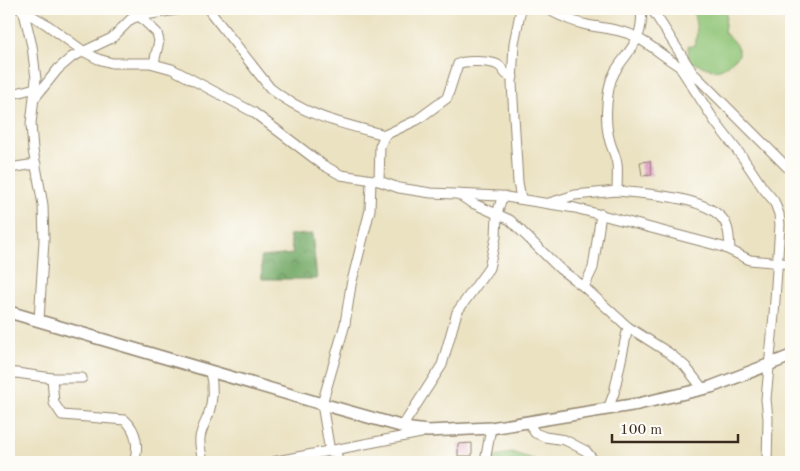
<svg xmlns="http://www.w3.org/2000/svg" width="800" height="471" font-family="'Old Standard TT',serif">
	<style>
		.grass { fill: #90c577; stroke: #66784a }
		.forest { fill: url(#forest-crowns); stroke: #586a43 }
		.building { fill: url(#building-hatch) }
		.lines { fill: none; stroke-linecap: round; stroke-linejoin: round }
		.minor-casing { stroke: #938670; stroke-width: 11 }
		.tertiary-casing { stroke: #938670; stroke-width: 14 }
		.minor { stroke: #fff; stroke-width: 9 }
		.tertiary { stroke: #fff; stroke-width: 11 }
	</style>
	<defs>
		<pattern id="forest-crowns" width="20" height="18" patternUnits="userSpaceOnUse" patternTransform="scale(1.25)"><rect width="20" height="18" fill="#74aa68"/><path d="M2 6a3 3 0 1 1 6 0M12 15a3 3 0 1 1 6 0" fill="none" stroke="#608b55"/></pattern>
		<pattern id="building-hatch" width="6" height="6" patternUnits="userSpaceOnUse" patternTransform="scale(1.25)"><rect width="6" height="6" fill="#e89fce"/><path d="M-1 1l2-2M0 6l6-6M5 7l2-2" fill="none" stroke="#bd82a7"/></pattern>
	</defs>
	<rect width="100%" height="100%" fill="#fdfcf7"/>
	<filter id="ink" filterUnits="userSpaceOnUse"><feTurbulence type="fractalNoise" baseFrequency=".02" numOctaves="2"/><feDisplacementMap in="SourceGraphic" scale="10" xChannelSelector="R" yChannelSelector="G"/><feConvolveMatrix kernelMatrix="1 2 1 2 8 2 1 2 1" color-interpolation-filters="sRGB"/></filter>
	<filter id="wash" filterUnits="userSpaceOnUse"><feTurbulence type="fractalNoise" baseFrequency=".0096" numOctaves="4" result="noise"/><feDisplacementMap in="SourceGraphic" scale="20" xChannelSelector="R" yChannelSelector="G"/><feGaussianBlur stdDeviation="1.12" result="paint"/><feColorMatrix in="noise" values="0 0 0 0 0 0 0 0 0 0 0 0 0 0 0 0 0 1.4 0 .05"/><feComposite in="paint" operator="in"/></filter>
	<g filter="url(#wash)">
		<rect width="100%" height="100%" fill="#ebe2c2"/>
		<!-- grass -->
		<g class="grass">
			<path d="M 692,9 L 727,9 L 724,32 C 730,38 740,46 739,55 C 717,76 716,71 689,61 L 688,46 L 694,46 C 699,36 696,19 692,9 Z"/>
			<polygon points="511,452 542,462 488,462 488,460"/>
		</g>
		<!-- forest -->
		<polygon class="forest" points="312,234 317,279 262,279 261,257 293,254 289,235"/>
		<g id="blocks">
			<!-- building -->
			<g class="building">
				<polygon points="650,161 652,175 642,176 640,162"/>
				<polygon points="472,443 472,456 458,456 458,444"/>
			</g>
		</g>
	</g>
	<g filter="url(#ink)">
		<use href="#blocks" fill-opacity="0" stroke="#938670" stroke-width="1"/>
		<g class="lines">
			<defs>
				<g id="minor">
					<polyline points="20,9 46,24 83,51 98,59 112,63 150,63 172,69 253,112 323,165 341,175 379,181 399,188 431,193 500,196 575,208 723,247 750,260 791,264"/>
					<polyline points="132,9 157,33 159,41 154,63"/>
					<path d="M 208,9 L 270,88 C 304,116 344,124 385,135"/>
					<polyline points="521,9 514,43 512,83 518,182 521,199"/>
					<path d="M 547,9 C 560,16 572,22 587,25 C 602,28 618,29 632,35 C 655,46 672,65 695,75 L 791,171"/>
					<path d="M 641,9 C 646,49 614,58 609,88 C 606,106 605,125 610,142 C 612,149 616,156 617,164 C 618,172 617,182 617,191 C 645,194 701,196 721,217 C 730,226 729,239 730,250"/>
					<polyline points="652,9 694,75"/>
					<polyline points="24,13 32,46 36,79 31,124 33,150 43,205 44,241 39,320"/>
					<polyline points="681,69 716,123 743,158 763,188 774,201 779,214 780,225 774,315 766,399 768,419 767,462"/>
					<polyline points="9,95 35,88"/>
					<polyline points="34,99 58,69 72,57 112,38 131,19 139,16 182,9"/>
					<polyline points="9,168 36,164"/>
					<path d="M 379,181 L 380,146 L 385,135 L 417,120 L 447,98 L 458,64 C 464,60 491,61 498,65 C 505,69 502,75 513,77"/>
					<polyline points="458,194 470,202 510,220 560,269 584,287 628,327 669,353 685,366 703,389"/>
					<polyline points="549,203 575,195 617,191"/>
					<polyline points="584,287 593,268 601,214"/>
					<polyline points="9,372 52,378 82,378"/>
					<path d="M 52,378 L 54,403 L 62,415 L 125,420 C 137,431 139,447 134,462"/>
					<polyline points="608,409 614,393 628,327"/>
					<polyline points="529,423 535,433 545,437 565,440 586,451 595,462"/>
					<polyline points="402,427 442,365 457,312 489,268 496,237 497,214 501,201 504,196"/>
					<polyline points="336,451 338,462"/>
					<polyline points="330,452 322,404 345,324 351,285 370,210 371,180"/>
					<path d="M 203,462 C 202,455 199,446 200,438 C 201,430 205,423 208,416 C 213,401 214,387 210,372"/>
					<polyline points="272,462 421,433"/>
					<polyline points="485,462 491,428"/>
				</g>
				<polyline id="tertiary" points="9,312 322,404 411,429 428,431 491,428 638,404 711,387 791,356"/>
			</defs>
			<!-- minor casing -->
			<use href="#minor" class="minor-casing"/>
			<!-- tertiary casing -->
			<use href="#tertiary" class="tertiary-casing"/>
			<!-- minor -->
			<use href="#minor" class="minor"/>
			<!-- tertiary -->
			<use href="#tertiary" class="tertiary"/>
		</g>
	</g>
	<!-- margin -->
	<rect width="800" height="471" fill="none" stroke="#fdfcf7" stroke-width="30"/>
	<!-- scale -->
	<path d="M612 434v8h126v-8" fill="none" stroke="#3b2a1e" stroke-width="2.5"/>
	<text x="620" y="434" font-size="15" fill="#3b2a1e" stroke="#fdfcf7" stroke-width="4" paint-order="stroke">100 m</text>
</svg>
